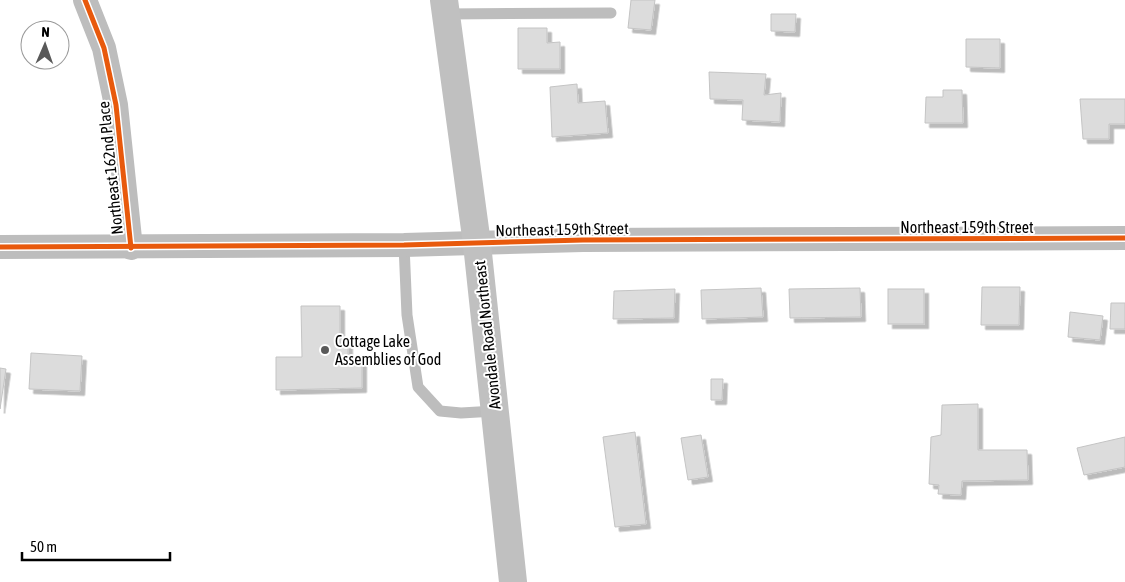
<svg xmlns="http://www.w3.org/2000/svg" width="1125" height="582" font-family="'Asap Condensed',sans-serif">
	<style>
		.building { fill: #dcdcdc; stroke: #c4c4c4; filter: url(#shadow) }
		.lines { fill: none; stroke-linecap: round; stroke-linejoin: round }
		.lane { stroke: #bdbdbd; stroke-width: 11 }
		.street { stroke: #bdbdbd; stroke-width: 24 }
		.secondary { stroke: #c0c0c0; stroke-width: 28 }
		.cycleway-casing { stroke: #fff; stroke-width: 8 }
		.cycleway { stroke: #e8590c; stroke-width: 5 }
		.poi-dot { fill: #595959; stroke: #fff; stroke-width: 2 }
		.labels { text-anchor: middle; dominant-baseline: central; stroke-width: 4; stroke-linejoin: round; paint-order: stroke }
		.street-label { font-size: 16px; fill: #000; stroke: #fff }
		.poi-label { font-size: 16px; fill: #000; stroke: #fff; text-anchor: start }
	</style>
	<defs>
		<filter id="shadow"><feDropShadow dx="4.5" dy="4.5" stdDeviation="0" flood-color="#0004"/></filter>
	</defs>
	<rect width="100%" height="100%" fill="#fff"/>
	<!-- building -->
	<g class="building">
		<polygon points="631,0 655,0 651,30 628,28"/>
		<polygon points="771,14 796,14 795,32 771,31"/>
		<polygon points="518,28 547,28 547,43 560,42 560,69 518,69"/>
		<polygon points="966,39 1000,39 1000,68 966,67"/>
		<polygon points="709,72 766,74 764,95 781,93 780,122 742,120 743,100 710,99"/>
		<polygon points="577,84 578,103 605,101 608,133 552,137 550,87"/>
		<polygon points="943,90 962,90 963,123 925,123 926,97 943,97"/>
		<polygon points="1080,99 1125,99 1125,124 1109,124 1109,139 1083,139"/>
		<polygon points="982,287 1020,287 1019,325 981,325"/>
		<polygon points="761,288 763,317 702,319 701,290"/>
		<polygon points="860,288 861,317 790,318 789,289"/>
		<polygon points="675,289 674,318 613,319 614,291"/>
		<rect x="888" y="289" width="36" height="35"/>
		<polygon points="1111,303 1125,303 1125,329 1110,329"/>
		<polygon points="301,306 340,306 340,344 348,344 348,357 362,356 362,388 276,390 276,357 302,357"/>
		<polygon points="1070,312 1103,316 1100,340 1068,337"/>
		<polygon points="31,353 82,356 80,391 29,389"/>
		<polygon points="0,368 6,369 0,409"/>
		<polygon points="711,379 723,379 722,400 711,400"/>
		<polygon points="978,404 978,450 1027,450 1028,480 962,481 961,495 938,494 939,485 929,484 931,437 941,435 942,405"/>
		<polygon points="635,432 646,524 615,527 603,437"/>
		<polygon points="701,435 708,477 688,480 681,438"/>
		<polygon points="1125,437 1125,467 1084,475 1077,448"/>
	</g>
	<g class="lines">
		<!-- lane -->
		<g class="lane">
			<polyline points="446,14 611,13"/>
			<polyline points="404,245 407,315 418,387 440,411 461,413 495,411"/>
		</g>
		<!-- street -->
		<g class="street">
			<polyline points="85,0 104,48 116,105 131,248"/>
			<polyline points="0,247 404,245 583,240 1125,238"/>
		</g>
		<!-- secondary -->
		<polyline class="secondary" points="444,0 477,244 513,582"/>
		<defs>
			<g id="cycleway">
				<polyline points="85,0 104,48 116,105 131,248"/>
				<polyline points="0,247 404,245 583,240 1125,238"/>
			</g>
		</defs>
		<!-- cycleway casing -->
		<use href="#cycleway" class="cycleway-casing"/>
		<!-- cycleway -->
		<use href="#cycleway" class="cycleway"/>
	</g>
	<!-- markers -->
	<circle class="poi-dot" cx="325" cy="350" r="5"/>
	<g class="labels">
		<!-- street labels -->
		<g class="street-label">
			<text transform="translate(110 168) rotate(-96)">Northeast 162nd Place</text>
			<text x="967" y="227">Northeast 159th Street</text>
			<text transform="translate(562 229) rotate(-1)">Northeast 159th Street</text>
			<text transform="translate(487 335) rotate(-96)">Avondale Road Northeast</text>
		</g>
		<!-- poi labels -->
		<g class="poi-label">
			<text x="335" y="341">Cottage Lake<tspan x="335" dy="18">Assemblies of God</tspan></text>
		</g>
	</g>
	<!-- north arrow -->
	<g transform="translate(45 45) rotate(2)"><circle r="24" fill="#ffffff" stroke="#999999"/>
	<path d="M0-4L9 19L0 12L-9 19Z" fill="#595959"/>
	<text y="-8" font-size="14" font-weight="bold" text-anchor="middle" fill="#000000">N</text>
	</g>
	<!-- scale -->
	<path d="M22 552v8h148v-8" fill="none" stroke="#000000" stroke-width="2.5"/>
	<text x="30" y="552" font-size="15" fill="#000000" stroke="#ffffff" stroke-width="4" paint-order="stroke">50 m</text>
</svg>
